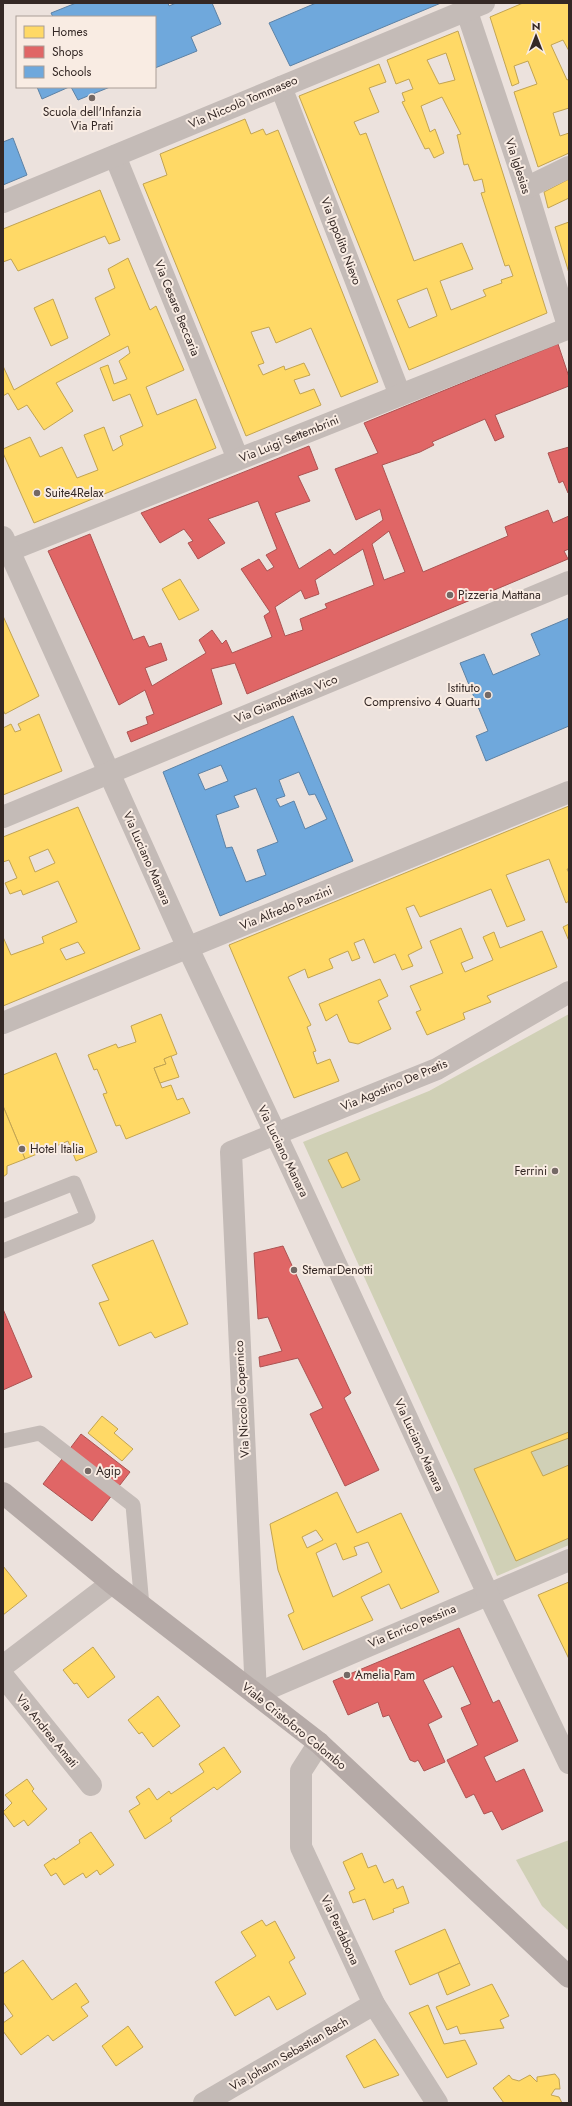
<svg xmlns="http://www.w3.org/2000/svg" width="572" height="2106" font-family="Jost,sans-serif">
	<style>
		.green { fill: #d0d0b6 }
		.homes { fill: #ffd966; stroke: #c2a452; fill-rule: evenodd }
		.shops { fill: #e06666; stroke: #ac5352; fill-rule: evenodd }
		.schools { fill: #6fa8dc; stroke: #5d82a5; fill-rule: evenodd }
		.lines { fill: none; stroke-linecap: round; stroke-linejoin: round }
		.service { stroke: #c4bbb7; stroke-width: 15 }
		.minor { stroke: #c4bbb7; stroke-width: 22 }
		.tertiary { stroke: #c4bbb7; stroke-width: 22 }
		.secondary { stroke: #b5aaa7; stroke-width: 22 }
		.poi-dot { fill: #746965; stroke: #f9ece3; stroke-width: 1.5 }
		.labels { text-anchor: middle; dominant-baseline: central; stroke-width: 4; stroke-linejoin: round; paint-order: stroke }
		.street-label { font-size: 12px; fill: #342825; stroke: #f9ece3 }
		.poi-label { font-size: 12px; fill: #342825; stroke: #f9ece3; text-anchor: start }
	</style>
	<rect width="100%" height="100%" fill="#ece2dd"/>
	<!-- green -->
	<g class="green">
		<polygon points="569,1014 569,1545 497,1576 457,1482 303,1142 429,1091"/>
		<polygon points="569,1840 569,1931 542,1906 516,1860"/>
	</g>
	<!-- homes -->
	<g class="homes">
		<polygon points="523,3 569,3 569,51 563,40 551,45 567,80 569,79 569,108 553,113 560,136 569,133 569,153 538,167 514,92 537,84 528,61 514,66 519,83 512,86 490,17"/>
		<path d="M 458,31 L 547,313 L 409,370 L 299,96 L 379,64 L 386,82 L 369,88 L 379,112 L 354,122 L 360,135 L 366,133 L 414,261 L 462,243 L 473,269 L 440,281 L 451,310 L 486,296 L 483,290 L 502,283 L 501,280 L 513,276 L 509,265 L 505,266 L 481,193 L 485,192 L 482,179 L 474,181 L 468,164 L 464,165 L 457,135 L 461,134 L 442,97 L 421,106 L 430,132 L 435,129 L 444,153 L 434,158 L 429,148 L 425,149 L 402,102 L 405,101 L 402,93 L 413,89 L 409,79 L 396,84 L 387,60 ZM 446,53 L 455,80 L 439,84 L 427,60 ZM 427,288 L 437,316 L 409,328 L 397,300 Z"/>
		<polygon points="245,119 251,134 263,129 266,135 278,130 378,382 341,397 311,328 276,343 269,327 251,332 264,363 258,365 263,375 284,366 285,370 304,363 310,375 294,380 300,394 314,389 321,405 246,436 143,184 167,175 160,154"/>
		<polygon points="569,179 569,198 548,208 544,192"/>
		<polygon points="100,190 120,240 109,244 105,236 18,271 11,259 3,262 3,229"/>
		<polygon points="569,222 569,273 555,227"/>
		<polygon points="128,258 150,310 156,306 184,370 146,387 157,415 196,399 216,448 34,523 3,453 3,449 30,437 40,457 62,447 77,478 98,470 84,435 104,427 113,451 123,445 120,436 143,426 130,394 113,401 100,368 108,365 114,384 127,379 119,361 130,353 128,346 56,383 73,411 44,430 27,405 18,410 8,393 3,396 3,366 14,390 110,335 95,298 115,288 108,269"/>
		<polygon points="53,299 68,338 51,346 34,308"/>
		<polygon points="180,579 199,610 179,620 162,589"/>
		<polygon points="3,616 39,696 5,714 3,710"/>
		<polygon points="39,714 62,771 3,795 3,728 11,724 15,732 21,730 18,724"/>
		<polygon points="569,806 569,869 567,869 569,873 569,901 566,903 549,859 506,875 525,920 507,927 491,889 420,917 414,905 406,908 422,948 408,955 413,966 402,970 395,954 374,963 364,939 354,943 360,958 352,961 348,951 329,959 333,968 308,978 305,969 288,977 311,1025 307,1027 316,1051 313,1052 317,1064 330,1059 339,1081 294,1098 229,945"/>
		<path d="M 78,807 L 140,949 L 3,1006 L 3,937 L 11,955 L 44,943 L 42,937 L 77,922 L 58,881 L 23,895 L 21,890 L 10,894 L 5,883 L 17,878 L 9,860 L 3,862 L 3,837 ZM 48,849 L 55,863 L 35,872 L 29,857 ZM 78,942 L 85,953 L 66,960 L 60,949 Z"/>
		<polygon points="569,924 569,941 563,927"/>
		<polygon points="461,928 473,958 461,963 465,972 493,960 483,937 494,932 500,948 542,931 557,967 487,996 491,1002 463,1013 465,1019 427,1035 416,1012 421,1010 410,986 443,973 430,941"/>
		<polygon points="380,979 388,996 378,1001 391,1029 358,1044 349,1042 337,1014 326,1021 319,1004"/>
		<polygon points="161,1014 177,1054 164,1059 166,1064 154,1068 162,1088 171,1085 177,1100 183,1098 190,1113 126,1139 120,1125 116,1126 103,1094 107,1093 97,1069 94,1070 88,1055 116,1044 118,1048 136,1042 131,1026"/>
		<polygon points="56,1053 97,1152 76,1161 68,1141 25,1159 3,1106 3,1075"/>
		<polygon points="171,1056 179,1077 160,1083 154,1068 166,1064 164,1059"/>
		<polygon points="3,1106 25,1159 7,1166 7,1174 3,1177"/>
		<polygon points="347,1152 360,1180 342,1188 328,1160"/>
		<polygon points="153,1240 188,1324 155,1338 151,1332 119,1346 99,1303 109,1300 92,1265"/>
		<polygon points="102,1416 118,1429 114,1433 133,1449 122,1461 88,1433"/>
		<polygon points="569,1432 569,1438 531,1452 543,1476 569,1465 569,1538 516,1561 474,1469"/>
		<path d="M 337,1492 L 357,1533 L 401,1513 L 439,1592 L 401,1609 L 389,1584 L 361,1597 L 373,1620 L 303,1650 L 288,1615 L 294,1612 L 278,1570 L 270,1524 ZM 316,1530 L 323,1540 L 307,1548 L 302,1537 ZM 368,1542 L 382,1572 L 333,1597 L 316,1553 L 336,1543 L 343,1560 L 357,1555 L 354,1547 Z"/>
		<polygon points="3,1566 27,1596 3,1615"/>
		<polygon points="569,1582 569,1659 538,1595"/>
		<polygon points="93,1647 115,1677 88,1698 77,1683 74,1684 63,1670"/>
		<polygon points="158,1696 180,1726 153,1747 142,1732 139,1734 128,1720"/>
		<polygon points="224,1747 241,1772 217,1790 214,1787 170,1818 172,1821 145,1839 129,1811 140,1804 136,1797 149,1788 157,1800 169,1791 171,1794 204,1772 199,1764"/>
		<polygon points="27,1779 34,1789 32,1791 47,1809 28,1826 24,1820 14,1827 3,1812 12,1803 5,1795"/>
		<polygon points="91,1832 114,1865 100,1875 97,1870 86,1878 83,1873 64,1885 56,1873 51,1876 44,1865 54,1858 55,1860 80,1843 79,1840"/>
		<polygon points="362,1853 368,1868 376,1865 384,1883 393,1879 397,1889 403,1886 409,1903 393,1909 394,1912 373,1920 365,1899 353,1903 349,1892 355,1889 343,1862"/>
		<polygon points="262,1920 266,1926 275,1921 295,1958 289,1962 306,1994 277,2010 269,1996 235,2016 215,1982 256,1956 241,1932"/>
		<polygon points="445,1929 460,1963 410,1985 395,1951"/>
		<polygon points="23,1960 52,2000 76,1983 89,2002 81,2007 88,2016 53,2041 48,2035 21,2055 3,2031 3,2023 13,2016 3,2002 3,1974"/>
		<polygon points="460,1963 470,1985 447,1995 438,1973"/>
		<polygon points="492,1984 509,2016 500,2020 504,2028 460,2034 457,2026 447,2030 436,2007"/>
		<polygon points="428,2005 444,2044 465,2040 477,2064 447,2078 409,2013"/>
		<polygon points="128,2026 143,2047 116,2066 102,2046"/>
		<polygon points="375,2039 399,2075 364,2088 346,2056"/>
		<polygon points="555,2074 559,2079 560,2089 555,2089 551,2095 559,2097 562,2103 504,2103 493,2088 509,2075 512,2079 519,2081 530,2075 537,2082 537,2077"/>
	</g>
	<!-- shops -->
	<g class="shops">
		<path d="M 558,344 L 569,377 L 569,386 L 495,415 L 504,437 L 495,441 L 485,419 L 432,442 L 434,445 L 420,452 L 382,465 L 423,572 L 508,536 L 505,527 L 548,510 L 553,523 L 569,516 L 569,549 L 564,551 L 568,559 L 247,694 L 235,663 L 211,669 L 222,704 L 131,742 L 127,732 L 148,724 L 146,717 L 154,714 L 145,690 L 119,705 L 48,551 L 90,534 L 133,640 L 144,636 L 149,647 L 161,643 L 167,660 L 145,668 L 152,686 L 206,653 L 199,640 L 212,630 L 222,644 L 226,640 L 232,653 L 272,637 L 264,616 L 270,612 L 241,569 L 259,559 L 267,571 L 274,567 L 266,555 L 277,549 L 258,501 L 208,519 L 225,543 L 198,559 L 188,543 L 193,541 L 184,529 L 160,543 L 141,513 L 309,446 L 318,469 L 298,476 L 310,501 L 275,513 L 299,569 L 330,549 L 334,555 L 383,520 L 380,509 L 356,520 L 335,469 L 378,453 L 364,423 ZM 389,531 L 405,572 L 384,580 L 372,544 ZM 363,549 L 374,585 L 325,604 L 327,608 L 300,619 L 303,630 L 285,636 L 275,607 L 301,590 L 305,599 L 319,594 L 315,580 Z"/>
		<polygon points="569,447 569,493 568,493 563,481 559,483 548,453"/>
		<polygon points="283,1246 351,1393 344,1398 379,1470 345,1486 310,1414 323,1408 298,1358 260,1367 259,1357 282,1351 268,1317 258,1319 254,1253"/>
		<polygon points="3,1309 32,1377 3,1390"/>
		<polygon points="81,1434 130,1472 92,1521 43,1484"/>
		<polygon points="459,1628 493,1703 499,1700 518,1741 484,1757 496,1782 524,1769 543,1811 502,1830 492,1811 484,1814 474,1794 466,1798 447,1760 478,1745 461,1708 471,1704 453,1666 423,1680 442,1717 428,1724 445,1762 424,1771 418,1760 415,1762 410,1760 389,1715 383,1717 378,1702 348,1715 333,1681"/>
	</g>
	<!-- schools -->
	<g class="schools">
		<polygon points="76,3 168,3 169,6 176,3 212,3 221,24 191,37 197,51 155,68 155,17 53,17 51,13"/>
		<polygon points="316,3 441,3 290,66 269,23"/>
		<polygon points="37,87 69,87 42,99"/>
		<polygon points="71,87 110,87 78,100"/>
		<polygon points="13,138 27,175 3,185 3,142"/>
		<polygon points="569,618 569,726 486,761 476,736 488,731 460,663 484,654 493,675 540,655 531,634"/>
		<path d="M 293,716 L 353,861 L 220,916 L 163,772 ZM 221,765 L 228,781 L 205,790 L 198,774 ZM 299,772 L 309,795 L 315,794 L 327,819 L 305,829 L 294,801 L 280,807 L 276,799 L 285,796 L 279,780 ZM 256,788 L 278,842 L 257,850 L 266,875 L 246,882 L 232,847 L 226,848 L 216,815 L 239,807 L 234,796 Z"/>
	</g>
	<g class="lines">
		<!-- service -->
		<g class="service">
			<polyline points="3,1211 74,1183 88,1217 3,1251"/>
			<polyline points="3,1441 40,1433 133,1505 142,1606"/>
		</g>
		<!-- minor -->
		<g class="minor">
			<polyline points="464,3 526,188 569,329"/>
			<polyline points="281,87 400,395"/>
			<polyline points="115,156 238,459"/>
			<polyline points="526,188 569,167"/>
			<polyline points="3,202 484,3"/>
			<polyline points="3,553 569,328"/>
			<polyline points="569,992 437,1069 231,1152 256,1694 569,1560"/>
			<polyline points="3,1023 569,792"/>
			<polyline points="3,1666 112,1583"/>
			<polyline points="3,1676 91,1785"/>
			<polyline points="319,1743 301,1771 301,1847 374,2004 437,2103"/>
			<polyline points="204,2103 374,2004"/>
		</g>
		<!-- tertiary -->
		<g class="tertiary">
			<polyline points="3,537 188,948 293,1171 488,1594 569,1763"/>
			<polyline points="3,817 569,582"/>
		</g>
		<!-- secondary -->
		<polyline class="secondary" points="3,1493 112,1583 319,1743 569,1977"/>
	</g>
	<!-- markers -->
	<g class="poi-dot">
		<circle cx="92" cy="98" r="4"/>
		<circle cx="37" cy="493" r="4"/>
		<circle cx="450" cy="595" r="4"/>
		<circle cx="488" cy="695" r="4"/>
		<circle cx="22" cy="1149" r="4"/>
		<circle cx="555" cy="1171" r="4"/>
		<circle cx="294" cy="1270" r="4"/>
		<circle cx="88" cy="1471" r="4"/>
		<circle cx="347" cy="1675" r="4"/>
	</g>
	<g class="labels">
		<!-- street labels -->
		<g class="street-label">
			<text transform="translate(243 102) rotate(-23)">Via Niccolò Tommaseo</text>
			<text transform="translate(518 166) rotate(72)">Via Iglesias</text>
			<text transform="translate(341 241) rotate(69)">Via Ippolito Nievo</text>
			<text transform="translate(177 308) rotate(68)">Via Cesare Beccaria</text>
			<text transform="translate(289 439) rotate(-22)">Via Luigi Settembrini</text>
			<text transform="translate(286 699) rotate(-22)">Via Giambattista Vico</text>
			<text transform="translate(147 858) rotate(66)">Via Luciano Manara</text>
			<text transform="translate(286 908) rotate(-22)">Via Alfredo Panzini</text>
			<text transform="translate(394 1085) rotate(-23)">Via Agostino De Pretis</text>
			<text transform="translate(283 1151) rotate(64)">Via Luciano Manara</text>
			<text transform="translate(242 1399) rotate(-93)">Via Niccolò Copernico</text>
			<text transform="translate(419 1445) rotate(65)">Via Luciano Manara</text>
			<text transform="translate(412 1626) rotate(-23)">Via Enrico Pessina</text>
			<text transform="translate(294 1726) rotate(39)">Viale Cristoforo Colombo</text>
			<text transform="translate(47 1731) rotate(51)">Via Andrea Amati</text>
			<text transform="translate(340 1930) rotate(65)">Via Perdabona</text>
			<text transform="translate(289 2054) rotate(-30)">Via Johann Sebastian Bach</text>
		</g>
		<!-- poi labels -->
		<g class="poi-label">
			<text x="92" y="112" text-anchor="middle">Scuola dell'Infanzia<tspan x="92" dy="14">Via Prati</tspan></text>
			<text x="45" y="493">Suite4Relax</text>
			<text x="458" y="595">Pizzeria Mattana</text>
			<text x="480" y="688" text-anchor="end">Istituto<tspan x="480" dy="14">Comprensivo 4 Quartu</tspan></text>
			<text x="30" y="1149">Hotel Italia</text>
			<text x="547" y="1171" text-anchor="end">Ferrini</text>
			<text x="302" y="1270">StemarDenotti</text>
			<text x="96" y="1471">Agip</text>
			<text x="355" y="1675">Amelia Pam</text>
		</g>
	</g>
	<!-- border -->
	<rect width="572" height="2106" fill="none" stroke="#342825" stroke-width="8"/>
	<!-- legend -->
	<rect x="16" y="16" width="140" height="72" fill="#f9ece3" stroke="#aa9e97"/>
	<rect x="24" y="26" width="20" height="12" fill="#ffd966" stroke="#aa9e97"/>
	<text x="52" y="36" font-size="12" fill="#342825">Homes</text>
	<rect x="24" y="46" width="20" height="12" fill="#e06666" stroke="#aa9e97"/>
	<text x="52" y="56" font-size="12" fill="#342825">Shops</text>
	<rect x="24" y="66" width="20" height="12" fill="#6fa8dc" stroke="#aa9e97"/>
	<text x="52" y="76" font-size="12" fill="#342825">Schools</text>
	<!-- north arrow -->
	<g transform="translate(536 36)" stroke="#f9ece3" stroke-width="3" paint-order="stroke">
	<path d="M0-3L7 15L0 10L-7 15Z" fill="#342825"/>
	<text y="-6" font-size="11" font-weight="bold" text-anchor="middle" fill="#342825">N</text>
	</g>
</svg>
